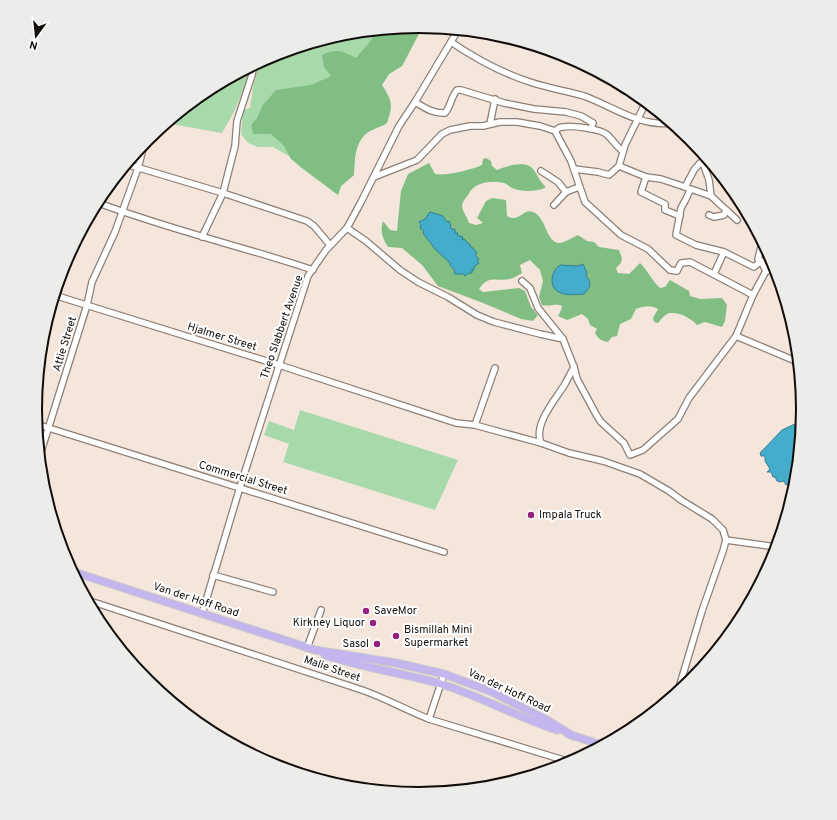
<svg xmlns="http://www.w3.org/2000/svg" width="837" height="820" font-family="Overpass,sans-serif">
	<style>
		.green { fill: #a8d9aa }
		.forest { fill: #81be84 }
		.water { fill: #45adcc; stroke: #367d92 }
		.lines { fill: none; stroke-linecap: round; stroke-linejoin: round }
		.minor-casing { stroke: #8c7f76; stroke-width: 8 }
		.major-casing { stroke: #cbcac9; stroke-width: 9 }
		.minor { stroke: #fff; stroke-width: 5.5 }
		.major { stroke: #c4b5ef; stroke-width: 7 }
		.poi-dot { fill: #95217f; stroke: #fff; stroke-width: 1.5 }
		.labels { text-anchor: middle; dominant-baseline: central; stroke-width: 4; stroke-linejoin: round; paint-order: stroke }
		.street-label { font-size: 11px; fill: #120d0a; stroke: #fff }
		.poi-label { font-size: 11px; fill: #120d0a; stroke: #fff; text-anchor: start }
		.rim { fill: none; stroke: #120d0a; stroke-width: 2 }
	</style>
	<rect width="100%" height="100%" fill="#f5e6dc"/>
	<!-- green -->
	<g class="green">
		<path d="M 419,26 L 423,26 L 402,66 L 389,74 L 382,85 C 393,102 393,104 387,123 C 381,127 372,129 367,133 C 354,144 355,159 354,175 L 341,186 L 338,195 L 301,168 L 289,156 L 273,147 L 258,147 L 248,143 L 241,134 L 243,110 L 250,108 L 253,87 L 260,61 L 272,55 L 344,33 Z"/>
		<polygon points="251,66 250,72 235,110 222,133 166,123 205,91"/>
		<polygon points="300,410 458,460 435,510 283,462 289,444 264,435 269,421 294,430"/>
	</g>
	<!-- forest -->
	<g class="forest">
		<path d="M 419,26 L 423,26 L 402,66 L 389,74 L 382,85 C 392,102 393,104 387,123 C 381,127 372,129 367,133 C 354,144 355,159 354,175 L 341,186 L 338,195 L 291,159 L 284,146 L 271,134 L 253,134 L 251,125 L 257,118 L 263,105 L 276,90 L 311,85 L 331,76 L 324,67 L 322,55 C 336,48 343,51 356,58 L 372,39 L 373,30 Z"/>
		<path d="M 486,158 L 491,161 L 492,166 L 497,170 C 506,166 526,160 533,169 C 538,175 539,181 546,187 C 538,192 521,192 512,188 C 509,186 507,184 504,183 C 491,180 474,182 468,195 C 466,198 462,202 462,206 C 462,211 468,218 469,223 L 476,225 L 483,223 L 477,218 L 486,201 L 492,198 L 506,200 L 507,216 C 520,224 523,206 535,213 C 546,219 547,244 560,243 C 566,242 573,237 578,235 L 587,241 L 594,242 L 599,247 L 619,250 L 622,258 L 621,263 L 616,268 L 618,273 L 629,274 L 640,263 C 648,271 652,281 660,288 L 665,287 L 670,280 L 689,291 L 690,296 L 700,299 L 722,298 L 727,305 L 725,321 L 722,327 L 705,322 L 697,325 C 691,318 680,312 670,313 C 665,314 661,319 658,323 L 654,322 L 653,318 L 658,309 C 650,305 645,306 636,309 L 631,319 L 620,324 L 617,336 L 612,337 L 608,342 C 602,341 598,339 595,333 L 597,329 L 590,325 L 588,319 L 582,314 L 567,320 L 558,316 L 561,310 L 562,306 C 555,303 549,307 542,305 L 539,297 L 543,281 L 540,270 L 530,260 L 520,265 L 522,273 C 518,275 514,278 510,279 C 497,282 489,274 479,289 L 483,292 L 519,288 L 525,291 L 531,307 L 538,315 L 533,321 L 521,319 L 483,303 L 438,286 L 422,265 L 402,248 L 388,247 C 382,238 380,231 383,221 L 390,230 L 397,231 L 401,191 L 408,174 L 429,163 L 435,174 C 447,176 471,170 482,165 L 483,159 Z"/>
	</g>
	<!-- water -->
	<g class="water">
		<polygon points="430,212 443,216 447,222 449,221 451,226 450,227 452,229 455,229 455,233 458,233 457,235 463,237 462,240 464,239 469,244 470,244 471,247 473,248 477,253 475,255 479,259 477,260 479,263 474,267 474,270 472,270 472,273 469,273 465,276 463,274 455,274 454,272 455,271 450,265 450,263 435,249 423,233 424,231 420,228 421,225 419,222 425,219"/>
		<path d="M 583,264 L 587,273 L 586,275 L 590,282 L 589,288 L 584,294 C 573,295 554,297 552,282 C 552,274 554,270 560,265 L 578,266 Z"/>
		<polygon points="801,409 802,410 795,484 792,483 786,485 784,481 780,482 777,481 775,477 773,477 771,472 767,472 770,469 765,461 765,456 761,456 760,453 782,430 795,424 799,424 800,421 798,416"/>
	</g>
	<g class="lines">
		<defs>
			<g id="minor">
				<path d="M 451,42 C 476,59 502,73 530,82 C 548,88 566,91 584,96 C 612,106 639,127 671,123"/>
				<polyline points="548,50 573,59"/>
				<polyline points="621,85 623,90 636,94"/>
				<path d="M 415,102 C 425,108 434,114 445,113 C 451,106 451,97 457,90 L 461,90 L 504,103 L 534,109 L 566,112 L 581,116 L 593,123 L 591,129"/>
				<polyline points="490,124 495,99"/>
				<path d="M 555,131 C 557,129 560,127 563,127 C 571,125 600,129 606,134 C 613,139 615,146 623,151"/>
				<polyline points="703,163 709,180 711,196 685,187 694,170 700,163 703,163 707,159"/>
				<polyline points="126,164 223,193 307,221 314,226 330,245"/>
				<polyline points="619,166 646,177 661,179 685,187"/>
				<polyline points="574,169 598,172 609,175 619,166 625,145 646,102"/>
				<polyline points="541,171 558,182 566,192"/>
				<polyline points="374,177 417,160 442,134 450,130 470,126 483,126 500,122 517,122 540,126 555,131 571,161 585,202 621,235 648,249 670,270 677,271 681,263 690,262 753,295"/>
				<polyline points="646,177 641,192 665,204 665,210 680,216"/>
				<polyline points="690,190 686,199 681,208 676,235 696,245 724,252 754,267 761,261"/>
				<polyline points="711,196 737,220"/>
				<path d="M 96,202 C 167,229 241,246 313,270"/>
				<polyline points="554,205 566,192 579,187"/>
				<polyline points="709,215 714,217 724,215 726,210"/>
				<polyline points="347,228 366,241 400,270 418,282 448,297 477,315 494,322 540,334 563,339"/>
				<polyline points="202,237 223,193 235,146 237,121 252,75 254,65"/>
				<polyline points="762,243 758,259 761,261 766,271 775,270"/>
				<polyline points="714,274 724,252"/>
				<path d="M 522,281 L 530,288 L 538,308 L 563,339 L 574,367 C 571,373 568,378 565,384 C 556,399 533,424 541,443 L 569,453 L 603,461 L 640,474 L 669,491 L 681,500 L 712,519 L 723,530 L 726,540 L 723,551 L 702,611 L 678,691"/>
				<polyline points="54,295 279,365 456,423 475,425 541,443"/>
				<polyline points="736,336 798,362"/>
				<polyline points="574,367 577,379 597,416 601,422 624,443 630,455 643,450 678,419 689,398 736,336 753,295 766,271 773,262"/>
				<polyline points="36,424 444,552"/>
				<polyline points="475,425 495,368"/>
				<polyline points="39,458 87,305 92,282 115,232 138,168 145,141"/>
				<polyline points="726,540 776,547"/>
				<polyline points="213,575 273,592"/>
				<path d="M 87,600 L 362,690 C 385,698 406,710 429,719 L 570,762"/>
				<polyline points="202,614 240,487 308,276 326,250 347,228 361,202 399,126 415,102 458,30"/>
				<polyline points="307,648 321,610"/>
				<polyline points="429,719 444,674"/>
			</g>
			<g id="major">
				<polyline points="71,571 315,650 396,663 444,674 490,691 547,720 573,736"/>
				<path d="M 325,655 C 363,668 403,673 441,684 C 480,696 517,717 557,730"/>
				<polyline points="568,734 602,745"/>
			</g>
		</defs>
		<!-- minor casing -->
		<use href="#minor" class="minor-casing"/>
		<!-- major casing -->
		<use href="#major" class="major-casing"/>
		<!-- minor -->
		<use href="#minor" class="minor"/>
		<!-- major -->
		<use href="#major" class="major"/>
	</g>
	<!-- markers -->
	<g class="poi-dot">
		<circle cx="531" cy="515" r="4"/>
		<circle cx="366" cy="611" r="4"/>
		<circle cx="373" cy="623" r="4"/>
		<circle cx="396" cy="636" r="4"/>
		<circle cx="377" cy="644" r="4"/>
	</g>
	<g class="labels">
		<!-- street labels -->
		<g class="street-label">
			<text transform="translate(282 327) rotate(-71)">Theo Slabbert Avenue</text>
			<text transform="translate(222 337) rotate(17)">Hjalmer Street</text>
			<text transform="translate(65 344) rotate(-73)">Attie Street</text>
			<text transform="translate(243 478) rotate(17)">Commercial Street</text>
			<text transform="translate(196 600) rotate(18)">Van der Hoff Road</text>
			<text transform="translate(332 669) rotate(19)">Malie Street</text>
			<text transform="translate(509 691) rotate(25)">Van der Hoff Road</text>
		</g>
		<!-- poi labels -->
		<g class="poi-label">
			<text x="539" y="515">Impala Truck</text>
			<text x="374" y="611">SaveMor</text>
			<text x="365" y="623" text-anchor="end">Kirkney Liquor</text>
			<text x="404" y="630">Bismillah Mini<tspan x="404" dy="13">Supermarket</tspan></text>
			<text x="369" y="644" text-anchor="end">Sasol</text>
		</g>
	</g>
	<!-- crop -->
	<path d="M0 0H837V820H0ZM42 410a377 377 0 1 1 754 0a377 377 0 1 1-754 0Z" fill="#ececeb" fill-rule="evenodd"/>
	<path class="rim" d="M42 410a377 377 0 1 1 754 0a377 377 0 1 1-754 0Z"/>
	<!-- north arrow -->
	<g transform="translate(36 36) rotate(195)" stroke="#ffffff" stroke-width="3" paint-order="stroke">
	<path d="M0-3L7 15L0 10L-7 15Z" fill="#120d0a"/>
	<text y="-6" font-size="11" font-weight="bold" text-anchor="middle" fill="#120d0a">N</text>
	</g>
</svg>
